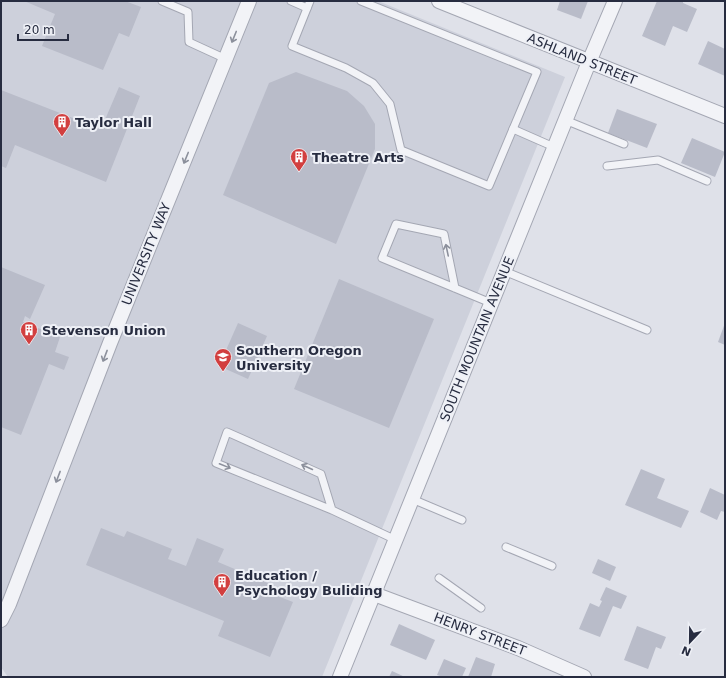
<svg xmlns="http://www.w3.org/2000/svg" width="726" height="678" font-family="'DejaVu Sans',sans-serif">
	<style>
		.built { fill: #cdd0db }
		.building { fill: #b9bcc9 }
		.lines { fill: none; stroke-linecap: round; stroke-linejoin: round }
		.lane-casing { stroke: #a4a7b3; stroke-width: 9 }
		.street-casing { stroke: #a4a7b3; stroke-width: 16 }
		.lane { stroke: #f2f3f7; stroke-width: 7 }
		.street { stroke: #f2f3f7; stroke-width: 14 }
		.oneway { stroke: #8c909c }
		.labels { text-anchor: middle; dominant-baseline: central; stroke-width: 4; stroke-linejoin: round; paint-order: stroke }
		.street-label { font-size: 13px; fill: #272c40; stroke: #eef0f6 }
		.poi-label { font-size: 13px; font-weight: bold; fill: #272c40; stroke: #eef0f6; text-anchor: start }
	</style>
	<rect width="100%" height="100%" fill="#dfe1e9"/>
	<!-- built -->
	<polygon class="built" points="1,1 378,1 565,77 322,677 8,677 1,667"/>
	<!-- building -->
	<g class="building">
		<polygon points="24,1 125,1 141,7 129,37 119,33 103,70 42,46 55,14"/>
		<polygon points="560,1 588,1 581,19 557,10"/>
		<polygon points="657,1 683,1 683,3 697,9 687,32 673,26 665,46 642,36"/>
		<polygon points="708,41 725,49 725,76 698,64"/>
		<polygon points="296,72 347,91 364,106 375,124 375,149 336,244 223,195 269,83"/>
		<polygon points="119,87 140,96 106,182 15,145 6,168 1,166 1,90 101,129"/>
		<polygon points="617,109 657,124 647,148 608,133"/>
		<polygon points="692,138 725,152 715,177 681,163"/>
		<polygon points="1,267 45,285 30,319 25,316 23,322 60,337 55,352 69,357 64,370 49,364 21,435 1,427"/>
		<polygon points="339,279 434,319 389,428 294,389"/>
		<polygon points="238,323 267,336 248,379 219,366"/>
		<polygon points="725,323 725,345 718,342"/>
		<polygon points="641,469 665,479 657,498 689,511 681,528 625,505"/>
		<polygon points="710,488 725,495 725,512 721,511 717,520 700,512"/>
		<polygon points="101,528 124,537 127,531 172,549 168,559 186,566 197,538 224,549 218,562 270,584 267,592 293,602 270,657 218,636 224,621 86,565"/>
		<polygon points="598,559 616,567 610,581 592,573"/>
		<polygon points="606,587 627,596 621,609 613,606 600,637 579,629 590,603 599,607 602,601 600,600"/>
		<polygon points="399,624 435,640 426,660 390,645"/>
		<polygon points="637,626 666,637 661,649 656,647 648,669 624,660"/>
		<polygon points="476,657 495,664 491,677 468,677"/>
		<polygon points="444,659 466,668 462,677 443,677 437,675"/>
		<polygon points="392,671 405,677 389,677"/>
	</g>
	<g class="lines">
		<defs>
			<g id="lane">
				<polyline points="162,1 188,12 189,42 226,59"/>
				<polyline points="291,1 307,8"/>
				<polyline points="310,1 292,46 346,68 373,83 390,104 401,150 489,186 537,72 361,1"/>
				<polyline points="565,120 624,144"/>
				<polyline points="513,129 554,147"/>
				<polyline points="607,166 658,160 707,181"/>
				<polyline points="504,271 647,330"/>
				<polyline points="455,288 444,234 396,224 382,258 491,303"/>
				<polyline points="412,499 462,520"/>
				<polyline points="332,510 321,474 227,432 216,463 332,510 396,540"/>
				<polyline points="506,547 552,566"/>
				<polyline points="439,578 481,608"/>
			</g>
			<g id="street">
				<polyline points="439,1 725,116"/>
				<polyline points="374,594 518,648 584,677"/>
				<polyline points="1,620 9,604 110,343 249,1"/>
				<polyline points="340,677 589,62 615,1"/>
			</g>
		</defs>
		<!-- lane casing -->
		<use href="#lane" class="lane-casing"/>
		<!-- street casing -->
		<use href="#street" class="street-casing"/>
		<!-- lane -->
		<use href="#lane" class="lane"/>
		<!-- street -->
		<use href="#street" class="street"/>
	</g>
	<!-- one-way arrows -->
	<defs><path id="oneway-shaft" d="M-6 0H5M1.5-3L5.5 0L1.5 3" fill="none" stroke-width="1.6" stroke-linecap="round" stroke-linejoin="round"/></defs>
	<g class="oneway">
		<use href="#oneway-shaft" transform="translate(234 37) rotate(112)"/>
		<use href="#oneway-shaft" transform="translate(186 158) rotate(112)"/>
		<use href="#oneway-shaft" transform="translate(447 250) rotate(-102)"/>
		<use href="#oneway-shaft" transform="translate(105 356) rotate(111)"/>
		<use href="#oneway-shaft" transform="translate(225 466) rotate(22)"/>
		<use href="#oneway-shaft" transform="translate(307 467) rotate(-156)"/>
		<use href="#oneway-shaft" transform="translate(58 477) rotate(111)"/>
	</g>
	<!-- icons -->
	<defs>
		<symbol id="building-pin" viewBox="-11 -11 22 30"><path d="M0 17L-7.5 6A9.5 9.5 0 1 1 7.5 6Z" fill="#d23f3f" stroke="#eef0f6"/><path d="M-4-6H4V6H1V3H-1V6H-4ZM-2.5-4.3h1.7v1.8h-1.7ZM.8-4.3h1.7v1.8H.8ZM-2.5-1h1.7V.8h-1.7ZM.8-1h1.7V.8H.8Z" fill="#fff"/></symbol>
		<symbol id="university-pin" viewBox="-11 -11 22 30"><path d="M0 17L-7.5 6A9.5 9.5 0 1 1 7.5 6Z" fill="#d23f3f" stroke="#eef0f6"/><path d="M0-5L7-2L0 1L-7-2ZM-4 1L0 2.5L4 1V4Q0 6-4 4Z" fill="#fff"/></symbol>
	</defs>
	<g fill-rule="evenodd">
		<use href="#building-pin" x="52" y="112" width="20" height="27"/>
		<use href="#building-pin" x="289" y="147" width="20" height="27"/>
		<use href="#building-pin" x="19" y="320" width="20" height="27"/>
		<use href="#university-pin" x="213" y="347" width="20" height="27"/>
		<use href="#building-pin" x="212" y="572" width="20" height="27"/>
	</g>
	<g class="labels">
		<!-- street labels -->
		<g class="street-label">
			<text transform="translate(582 59) rotate(22)">ASHLAND STREET</text>
			<text transform="translate(146 254) rotate(-68)">UNIVERSITY WAY</text>
			<text transform="translate(477 339) rotate(-68)">SOUTH MOUNTAIN AVENUE</text>
			<text transform="translate(480 634) rotate(21)">HENRY STREET</text>
		</g>
		<!-- poi labels -->
		<g class="poi-label">
			<text x="75" y="122">Taylor Hall</text>
			<text x="312" y="157">Theatre Arts</text>
			<text x="42" y="330">Stevenson Union</text>
			<text x="236" y="350">Southern Oregon<tspan x="236" dy="15">University</tspan></text>
			<text x="235" y="575">Education /<tspan x="235" dy="15">Psychology Buliding</tspan></text>
		</g>
	</g>
	<!-- border -->
	<rect width="726" height="678" fill="none" stroke="#272c40" stroke-width="4"/>
	<!-- north arrow -->
	<g transform="translate(690 642) rotate(202)" stroke="#eef0f6" stroke-width="3" paint-order="stroke">
	<path d="M0-3L7 15L0 10L-7 15Z" fill="#272c40"/>
	<text y="-6" font-size="11" font-weight="bold" text-anchor="middle" fill="#272c40">N</text>
	</g>
	<!-- scale -->
	<path d="M18 34v6h50v-6" fill="none" stroke="#272c40" stroke-width="2"/>
	<text x="24" y="34" font-size="12" fill="#272c40" stroke="#eef0f6" stroke-width="3" paint-order="stroke">20 m</text>
</svg>
